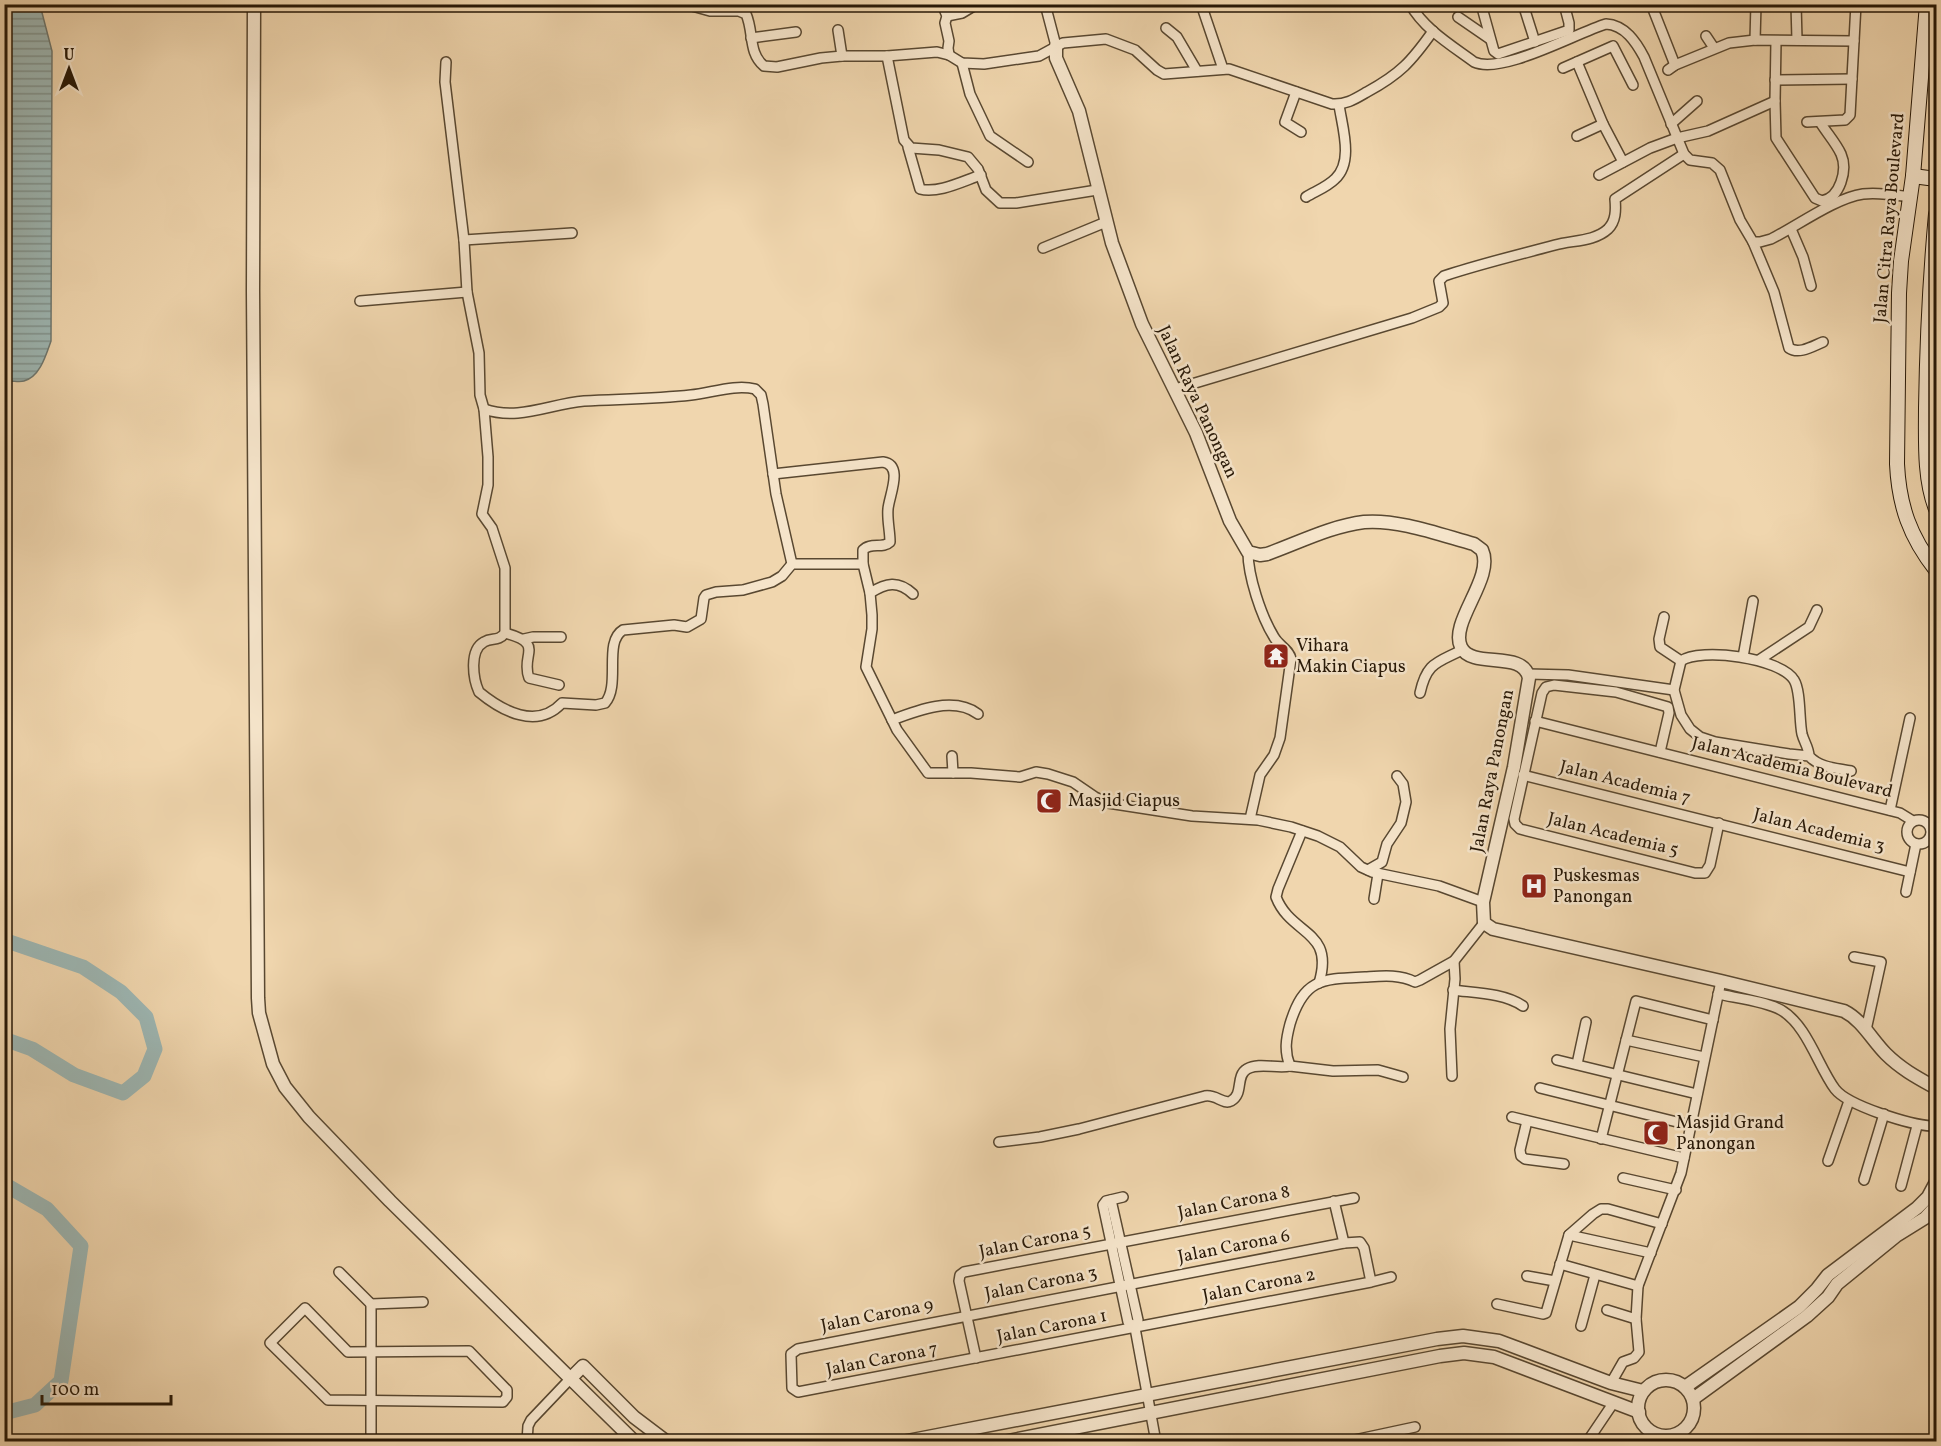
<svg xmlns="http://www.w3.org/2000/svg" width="1941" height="1446" font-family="Vollkorn,serif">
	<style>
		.water { fill: url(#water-rules); stroke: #6e776f; stroke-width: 1.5 }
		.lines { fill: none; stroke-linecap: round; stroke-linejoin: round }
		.river { stroke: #9db7b4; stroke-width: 15 }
		.minor-casing { stroke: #594831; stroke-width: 12 }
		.tertiary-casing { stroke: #594831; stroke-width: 15 }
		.secondary-casing { stroke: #271807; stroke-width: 16 }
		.minor { stroke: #f5e4ca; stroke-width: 9 }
		.tertiary { stroke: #f5e4ca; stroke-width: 12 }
		.secondary { stroke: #f5e4ca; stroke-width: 14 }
		.labels { text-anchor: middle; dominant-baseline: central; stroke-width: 5; stroke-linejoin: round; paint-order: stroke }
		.street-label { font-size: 18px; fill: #271807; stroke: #f5e4ca }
		.poi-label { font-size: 18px; fill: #271807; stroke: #f5e4ca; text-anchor: start }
	</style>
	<defs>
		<pattern id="water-rules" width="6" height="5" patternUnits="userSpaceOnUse" patternTransform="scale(1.5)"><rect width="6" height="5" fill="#9db7b4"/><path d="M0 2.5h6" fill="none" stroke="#809490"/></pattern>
	</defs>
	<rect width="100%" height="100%" fill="#f0d6ae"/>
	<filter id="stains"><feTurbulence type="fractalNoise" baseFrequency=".00333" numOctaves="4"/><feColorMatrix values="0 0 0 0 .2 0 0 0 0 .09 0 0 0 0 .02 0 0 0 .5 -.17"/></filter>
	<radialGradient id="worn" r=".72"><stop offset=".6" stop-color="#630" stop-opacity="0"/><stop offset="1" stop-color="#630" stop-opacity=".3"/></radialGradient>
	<!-- water -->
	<path class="water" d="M 5,4 L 40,5 L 52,51 L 51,341 C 46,355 40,377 24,381 C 20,382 14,381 9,381 L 5,385 Z"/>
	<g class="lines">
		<!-- river -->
		<g class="river">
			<polyline points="4,940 83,967 121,992 146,1017 155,1049 144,1076 123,1093 74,1075 32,1049 4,1039"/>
			<polyline points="4,1184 47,1209 81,1246 61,1381 35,1405 4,1413"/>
		</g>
		<defs>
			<g id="minor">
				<path d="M 685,4 L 710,11 L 739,11 L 746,14 C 754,32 748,53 764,66 L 777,67 L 821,58 L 842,56 L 887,56 L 937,52 L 949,55 L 962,63 L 984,64 L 1039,56 L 1063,43 L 1106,39 L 1135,50 L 1157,70 L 1164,74 L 1229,69 L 1332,104 C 1346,105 1355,99 1367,92 C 1400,74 1411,62 1433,31"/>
				<polyline points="942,4 947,16 945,23 949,41 948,48 949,55"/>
				<polyline points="1045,4 1056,46"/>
				<polyline points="1201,4 1223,69"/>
				<path d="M 1410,4 C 1424,29 1451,45 1474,62 C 1502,75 1576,33 1606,24 C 1625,25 1636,42 1644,57 L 1684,154 L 1690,160 L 1712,163 L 1720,170 L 1740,220 L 1753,242 L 1760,242 L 1771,239 C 1797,226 1835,198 1863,194 C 1879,192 1895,195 1910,197"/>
				<polyline points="1481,4 1494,51 1498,54 1569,30 1569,23 1564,4"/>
				<polyline points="1523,4 1535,42"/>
				<polyline points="1651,4 1675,65"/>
				<polyline points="1796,4 1797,40"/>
				<polyline points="947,16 962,13 977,4"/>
				<polyline points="1458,17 1490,39"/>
				<polyline points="1166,28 1177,37 1197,71"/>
				<polyline points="838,30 842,56"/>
				<polyline points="1706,36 1714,48"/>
				<polyline points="751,38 796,32"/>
				<polyline points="1755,40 1756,4"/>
				<path d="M 1776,41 L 1775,101 L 1776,138 L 1815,198 L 1822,201 C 1840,198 1848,170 1841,154 C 1836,143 1826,132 1820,122"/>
				<polyline points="887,56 904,140 911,148 939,150 968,157 978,169 986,190 1000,203 1016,203 1097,190"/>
				<path d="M 446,62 L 445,82 L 464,240 L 467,292 L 479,353 L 480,395 L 484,409 L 488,457 L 488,485 L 482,514 L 492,528 L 505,568 L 505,633 C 498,642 492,637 484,642 C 469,650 473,679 479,692 C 502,711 537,730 562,703 L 596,705 L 605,703 C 621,685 603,642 623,630 L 674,625 L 687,627 L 701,619 L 704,598 L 706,595 L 716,592 L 743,590 L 772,582 L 782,576 L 792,564 L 863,564"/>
				<polyline points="1577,62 1603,124 1623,162"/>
				<polyline points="962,63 970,94 990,136 1028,162"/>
				<polyline points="1563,68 1613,46 1633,85"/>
				<polyline points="1668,70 1675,65 1729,43 1755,40 1854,41"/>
				<polyline points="1775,80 1852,79"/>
				<polyline points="1296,92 1285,122 1301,132"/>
				<polyline points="1807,122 1845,120 1850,115 1856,4"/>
				<polyline points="1671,124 1697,101"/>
				<polyline points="1577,136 1603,124"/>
				<path d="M 908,147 L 920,189 C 938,194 963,181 981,175"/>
				<polyline points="1599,175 1650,148 1677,138 1708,131 1775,101"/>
				<path d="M 1306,197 C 1316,191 1327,187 1335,179 C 1354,162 1342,126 1339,105"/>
				<polyline points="1791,229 1803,257 1811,286"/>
				<polyline points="464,240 572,233"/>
				<path d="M 1753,242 L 1774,292 L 1789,348 C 1799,355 1813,346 1823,342"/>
				<polyline points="1043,248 1106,222"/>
				<polyline points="360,301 467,292"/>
				<path d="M 1175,389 L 1412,318 L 1439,307 L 1443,303 L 1439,281 L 1444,276 C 1480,264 1518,255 1555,245 C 1572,240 1594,242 1608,229 C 1616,221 1616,210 1615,199 L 1684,154"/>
				<path d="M 484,409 C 519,421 549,404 584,401 C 620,399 655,399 691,395 C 711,393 735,384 755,389 L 761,395 L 763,404 L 776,494 L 792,564"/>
				<path d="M 773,474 L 883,462 C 904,465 889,496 888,509 C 887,520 890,531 890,542 C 883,549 870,542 863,550 L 863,564 L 870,593 L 872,615 L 872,629 L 866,667 L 897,730 L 928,773 L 971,773 L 1020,777 L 1036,772 L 1048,774 L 1073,782 L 1095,797 L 1108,803 L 1192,816 L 1258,820 L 1291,827 L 1318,836 L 1340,847 L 1361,867 L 1372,872 L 1439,886 L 1483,902"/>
				<polyline points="1932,493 1936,486 1936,376"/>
				<path d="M 1248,552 C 1248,576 1261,616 1274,637 C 1279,646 1289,649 1291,659 L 1280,738 L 1274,755 L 1260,775 L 1250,819"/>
				<path d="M 870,593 C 886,583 898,580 913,594"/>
				<polyline points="1664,617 1659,639 1660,647 1681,661"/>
				<path d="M 505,633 C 546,644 520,654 529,678 L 559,685"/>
				<polyline points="525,641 524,639 533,637 561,637"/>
				<polyline points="1743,657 1753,601"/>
				<polyline points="1759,660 1809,627 1817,610"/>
				<polyline points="1528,674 1568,675 1674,690"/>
				<path d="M 1420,693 C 1427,662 1437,663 1462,650"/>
				<path d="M 892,720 C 918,710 954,696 978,714"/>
				<polyline points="1535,721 1900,813 1913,821"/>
				<polyline points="1660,752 1669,713 1668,707 1616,692 1554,685 1546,687 1542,693 1514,819 1515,824 1520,829 1695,873 1705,873 1710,865 1719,823"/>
				<polyline points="952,756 953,773"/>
				<path d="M 1809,756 C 1809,748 1804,742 1802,734 C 1799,720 1801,691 1794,680 C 1781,658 1700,647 1681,661 L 1674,690 L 1681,715 L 1690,729 L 1700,737 L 1715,742 L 1789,754 L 1809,756 C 1820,768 1836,768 1851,771"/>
				<polyline points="1523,775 1910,872"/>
				<polyline points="1890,810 1910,718"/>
				<circle cx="1919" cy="832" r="12"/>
				<path d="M 1302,831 L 1278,889 L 1276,897 C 1291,936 1335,929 1319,983"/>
				<polyline points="1368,870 1382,862 1387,844 1401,823 1406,802 1403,784 1397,776"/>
				<polyline points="1906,892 1916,844"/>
				<polyline points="1374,899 1378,874"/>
				<polyline points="1854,957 1881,962 1866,1030"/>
				<path d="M 1453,990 C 1475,993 1504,993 1523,1006"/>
				<path d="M 1718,994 C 1736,998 1765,1001 1781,1010 C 1807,1025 1818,1066 1835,1089 C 1848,1106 1911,1125 1932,1126"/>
				<polyline points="1626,1040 1704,1057"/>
				<polyline points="1557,1060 1697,1094"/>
				<polyline points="1577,1064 1586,1022"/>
				<polyline points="1290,1066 1333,1071 1378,1070 1403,1077"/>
				<polyline points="1452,1076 1450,1029 1455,979 1454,961"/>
				<polyline points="1540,1088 1689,1125"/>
				<polyline points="1512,1117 1684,1158"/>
				<polyline points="1527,1121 1520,1150 1521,1156 1525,1159 1564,1164"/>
				<polyline points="1601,1139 1636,1001 1713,1020"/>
				<path d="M 999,1142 L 1040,1137 L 1079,1129 L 1205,1096 C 1216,1094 1223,1105 1231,1101 C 1244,1094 1235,1076 1247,1069 C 1259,1062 1277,1069 1290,1066 C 1284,1051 1286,1039 1290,1024 C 1304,978 1322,979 1365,977 C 1382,976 1399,974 1415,982 L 1420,980 L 1454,961 L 1484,923"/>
				<polyline points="1828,1161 1849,1101"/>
				<polyline points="1623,1178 1676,1190"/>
				<polyline points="1864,1180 1884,1114"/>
				<polyline points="1901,1186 1917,1126"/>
				<polyline points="1123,1197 1106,1201 1103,1205 1128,1322 1135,1328"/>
				<polyline points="1111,1200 1138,1320 1135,1328 1156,1442"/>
				<polyline points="1334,1201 1344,1243"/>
				<polyline points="1569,1235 1651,1253"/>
				<polyline points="1560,1264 1638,1286"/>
				<polyline points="339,1272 371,1304 423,1302"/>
				<polyline points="1527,1276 1555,1281"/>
				<path d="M 1371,1282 L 1364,1248 L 1360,1242 L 1344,1243 L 798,1349 L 791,1354 L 792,1388 L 798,1392 C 990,1356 1180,1318 1371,1282 L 1391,1277"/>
				<polyline points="371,1304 371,1442"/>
				<polyline points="1497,1304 1543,1314 1546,1313 1569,1235 1593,1214 1601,1209 1608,1209 1662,1224"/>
				<polygon points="305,1308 348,1352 469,1351 507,1390 507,1397 503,1402 328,1400 270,1343"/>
				<polyline points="1607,1310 1636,1319"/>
				<polyline points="1581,1326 1595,1275"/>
				<polyline points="976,1358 959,1281 960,1275 964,1272 1354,1198"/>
				<polyline points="1611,1383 1623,1362 1634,1358 1639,1352 1636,1319 1638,1286 1681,1173 1721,981"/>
				<polyline points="527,1442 528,1426 531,1420 570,1379"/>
				<polyline points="1345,1442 1415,1427"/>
				<polyline points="1587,1442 1614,1402"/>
			</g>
			<g id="tertiary">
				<polyline points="254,4 253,291 258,998 259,1013 273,1064 285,1087 309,1117 390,1201 635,1442"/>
				<path d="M 1056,46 L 1056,58 L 1079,111 L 1112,243 L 1142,324 L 1196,433 L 1230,521 L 1248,552 L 1260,555 L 1267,554 C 1298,543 1331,526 1364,522 C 1398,519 1441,535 1474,544 L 1482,550 C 1495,578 1449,622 1461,647 C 1472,670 1523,649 1529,678 L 1514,767 L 1483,902 L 1484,923 L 1493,929 L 1721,981 L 1844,1011 C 1862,1020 1872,1040 1886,1054 C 1901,1069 1918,1078 1936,1088"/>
				<polyline points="570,1379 583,1366 634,1417 667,1442"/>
				<circle cx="1666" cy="1408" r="28"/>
				<polyline points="1685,1387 1799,1307 1817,1289 1828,1275 1917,1208 1928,1197 1936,1182"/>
				<polyline points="1693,1399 1807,1316 1828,1297 1837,1284 1896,1236 1925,1218 1936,1206"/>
				<polyline points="902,1442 1437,1339 1463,1336 1499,1341 1611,1383 1643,1391"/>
				<polyline points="1003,1442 1440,1356 1464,1353 1494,1357 1639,1412"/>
			</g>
			<g id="secondary">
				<path d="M 1927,4 L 1913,176 L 1901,261 L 1899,293 L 1897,464 C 1899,506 1910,537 1936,570"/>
				<polyline points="1913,176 1936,179"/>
				<path d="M 1936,214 C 1930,279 1927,343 1926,408 C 1926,440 1924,479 1936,509"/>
			</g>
		</defs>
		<!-- minor casing -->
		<use href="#minor" class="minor-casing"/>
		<!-- tertiary casing -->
		<use href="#tertiary" class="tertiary-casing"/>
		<!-- secondary casing -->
		<use href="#secondary" class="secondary-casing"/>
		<!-- minor -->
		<use href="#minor" class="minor"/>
		<!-- tertiary -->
		<use href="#tertiary" class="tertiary"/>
		<!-- secondary -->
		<use href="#secondary" class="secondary"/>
	</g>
	<!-- icons -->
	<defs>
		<symbol id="temple-square" viewBox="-11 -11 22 22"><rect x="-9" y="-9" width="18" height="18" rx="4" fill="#8f2418" stroke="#f5e4ca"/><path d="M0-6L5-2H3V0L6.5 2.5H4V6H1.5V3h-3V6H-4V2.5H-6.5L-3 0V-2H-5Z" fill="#fff"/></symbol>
		<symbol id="mosque-square" viewBox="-11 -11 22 22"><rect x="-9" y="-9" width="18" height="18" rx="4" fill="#8f2418" stroke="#f5e4ca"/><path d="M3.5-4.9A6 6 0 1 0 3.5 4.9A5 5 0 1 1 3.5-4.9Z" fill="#fff"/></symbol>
		<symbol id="hospital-square" viewBox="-11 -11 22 22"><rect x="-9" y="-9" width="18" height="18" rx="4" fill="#8f2418" stroke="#f5e4ca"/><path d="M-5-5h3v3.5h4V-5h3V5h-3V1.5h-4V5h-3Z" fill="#fff"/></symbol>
	</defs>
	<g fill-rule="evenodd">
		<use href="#temple-square" x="1261" y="641" width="30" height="30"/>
		<use href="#mosque-square" x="1034" y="786" width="30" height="30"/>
		<use href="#hospital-square" x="1519" y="871" width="30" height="30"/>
		<use href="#mosque-square" x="1641" y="1118" width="30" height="30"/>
	</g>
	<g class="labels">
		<!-- street labels -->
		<g class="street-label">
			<text transform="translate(1890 218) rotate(-85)">Jalan Citra Raya Boulevard</text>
			<text transform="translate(1197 402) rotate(65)">Jalan Raya Panongan</text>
			<text transform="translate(1792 768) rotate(14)">Jalan Academia Boulevard</text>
			<text transform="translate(1493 771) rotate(-79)">Jalan Raya Panongan</text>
			<text transform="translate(1625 783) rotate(14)">Jalan Academia 7</text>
			<text transform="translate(1819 831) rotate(14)">Jalan Academia 3</text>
			<text transform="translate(1613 835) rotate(14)">Jalan Academia 5</text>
			<text transform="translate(1234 1203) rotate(-11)">Jalan Carona 8</text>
			<text transform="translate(1035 1242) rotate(-11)">Jalan Carona 5</text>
			<text transform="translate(1234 1247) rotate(-11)">Jalan Carona 6</text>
			<text transform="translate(1041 1284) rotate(-11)">Jalan Carona 3</text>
			<text transform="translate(1259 1286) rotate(-11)">Jalan Carona 2</text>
			<text transform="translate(877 1316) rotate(-11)">Jalan Carona 9</text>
			<text transform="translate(1052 1327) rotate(-11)">Jalan Carona 1</text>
			<text transform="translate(882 1360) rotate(-11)">Jalan Carona 7</text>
		</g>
		<!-- poi labels -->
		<g class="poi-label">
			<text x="1296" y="646">Vihara<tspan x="1296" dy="21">Makin Ciapus</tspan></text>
			<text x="1068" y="801">Masjid Ciapus</text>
			<text x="1553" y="876">Puskesmas<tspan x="1553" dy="21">Panongan</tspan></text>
			<text x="1676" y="1123">Masjid Grand<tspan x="1676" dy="21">Panongan</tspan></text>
		</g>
	</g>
	<!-- margin -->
	<rect width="1941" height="1446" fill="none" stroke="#f0d6ae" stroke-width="24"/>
	<rect x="6" y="6" width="1929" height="1434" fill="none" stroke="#271807" stroke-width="3"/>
	<rect x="12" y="12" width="1917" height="1422" fill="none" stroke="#271807" stroke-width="1.5"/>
	<!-- north arrow -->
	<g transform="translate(69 69)" stroke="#f5e4ca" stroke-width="4.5" paint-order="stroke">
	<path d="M0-4.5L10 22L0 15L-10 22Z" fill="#271807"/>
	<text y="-9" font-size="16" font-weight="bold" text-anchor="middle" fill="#271807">U</text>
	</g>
	<!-- scale -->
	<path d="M42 1395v9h129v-9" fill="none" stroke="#271807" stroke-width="3"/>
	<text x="51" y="1395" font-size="18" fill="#271807" stroke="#f5e4ca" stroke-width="4.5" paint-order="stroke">100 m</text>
	<rect width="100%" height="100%" filter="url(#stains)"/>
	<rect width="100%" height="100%" fill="url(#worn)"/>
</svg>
